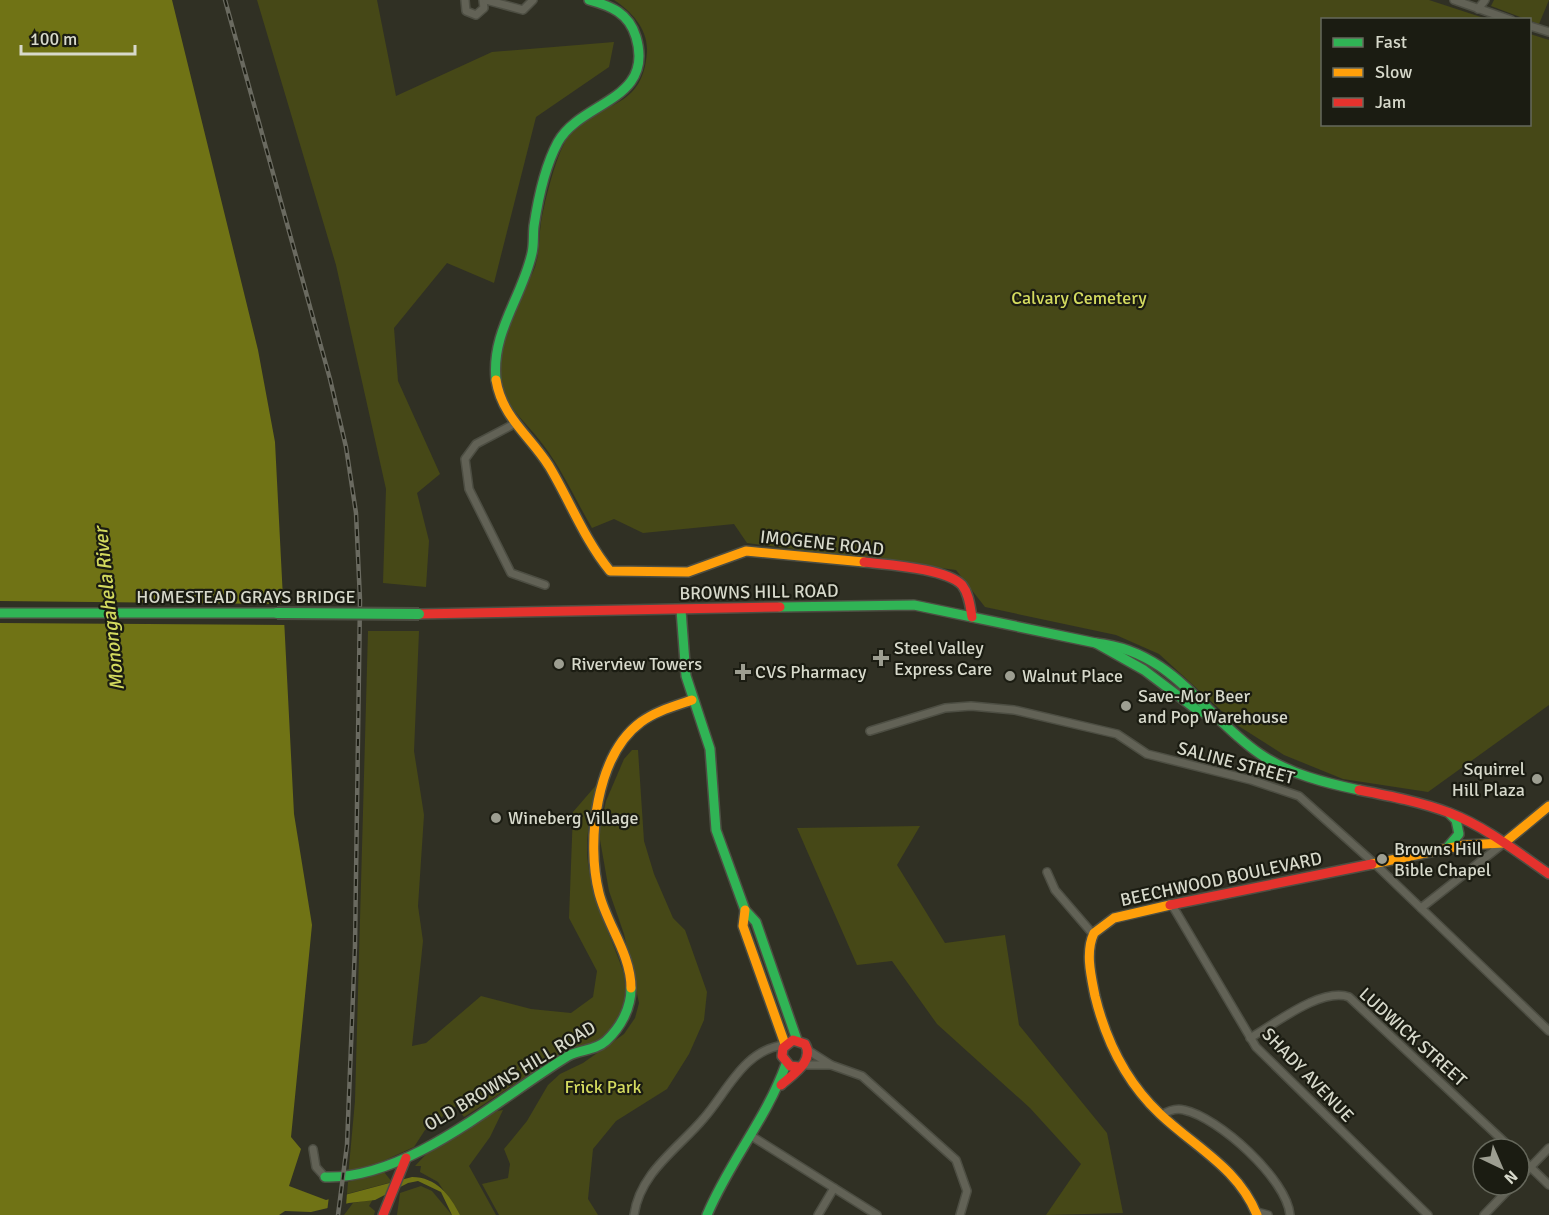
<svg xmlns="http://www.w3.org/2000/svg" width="1549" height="1215" font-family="Signika,sans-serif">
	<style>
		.green { fill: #464817 }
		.water { fill: #707315 }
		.pier { fill: #303024 }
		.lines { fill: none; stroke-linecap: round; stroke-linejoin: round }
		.street-casing { stroke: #4d4e43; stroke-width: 10 }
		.fast-casing { stroke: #4d4e43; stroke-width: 12 }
		.slow-casing { stroke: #4d4e43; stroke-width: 12 }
		.jam-casing { stroke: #4d4e43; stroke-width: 12 }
		.street { stroke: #626256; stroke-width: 7 }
		.fast { stroke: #30b455; stroke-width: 9 }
		.slow { stroke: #ff9f0a; stroke-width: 9 }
		.jam { stroke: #e5322d; stroke-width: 9 }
		.rail-casing { stroke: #6a6a60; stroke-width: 4.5 }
		.rail { stroke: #1b1c12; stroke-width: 2; stroke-dasharray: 7; stroke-linecap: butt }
		.fast-bridge-casing { stroke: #4d4e43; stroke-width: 14; stroke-linecap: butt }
		.fast-bridge { stroke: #30b455; stroke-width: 10 }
		.poi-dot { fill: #9d9e91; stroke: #1b1c12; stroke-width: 2 }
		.labels { text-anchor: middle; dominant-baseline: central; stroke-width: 4.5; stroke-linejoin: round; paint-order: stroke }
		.park-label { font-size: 18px; fill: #d4db5f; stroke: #1b1c12 }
		.street-label { font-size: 18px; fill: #d7d9cb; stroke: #1b1c12 }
		.poi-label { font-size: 18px; fill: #d7d9cb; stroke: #1b1c12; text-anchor: start }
		.water-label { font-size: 20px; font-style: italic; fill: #d3da5e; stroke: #1b1c12 }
	</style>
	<rect width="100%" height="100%" fill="#303024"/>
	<!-- green -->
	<g class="green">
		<polygon points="257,0 377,0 396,96 492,52 614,42 609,67 536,117 494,283 447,263 394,328 398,381 440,474 417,493 429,541 426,587 383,583 386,489 336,265"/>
		<path d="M 614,0 L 1429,0 L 1487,19 L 1322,20 L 1322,124 L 1530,124 L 1530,34 L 1549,40 L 1549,705 L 1428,792 L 1343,779 L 1284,755 L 1237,725 L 1159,654 L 1116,635 L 985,607 L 956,570 L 747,543 L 734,524 L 643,533 L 614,519 L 592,528 C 576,501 563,471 544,446 C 527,421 502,407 500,374 C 499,346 511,316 523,291 C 527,282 534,273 536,263 C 540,249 539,236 541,222 C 545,200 555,159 566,140 C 591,98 643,117 647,51 C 648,29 631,11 614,0 Z"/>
		<polygon points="1494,0 1549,0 1539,24 1491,6"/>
		<path d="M 368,631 L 419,631 L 414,751 L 424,815 L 418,906 L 423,941 L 412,1046 L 426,1043 L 481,996 L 531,1009 L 571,1013 L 593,997 L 597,971 L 569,918 L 573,812 L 598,783 C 593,804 587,826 587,848 C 587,891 611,934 624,974 C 627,996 625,1017 607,1033 C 595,1044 580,1046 566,1053 C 531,1071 498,1096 464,1117 L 456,1106 L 425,1130 L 414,1147 L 348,1177 L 355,1101 Z"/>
		<polygon points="632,750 638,750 644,841 654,874 673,918 685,930 707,992 704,1020 689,1054 667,1089 616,1121 593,1149 588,1199 598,1215 499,1215 482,1184 508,1178 510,1164 504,1149 527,1121 548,1085 560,1074 583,1063 624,1034 635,1018 639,1003 624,934 609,891 599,834 606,801 624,759"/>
		<polygon points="920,826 897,865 945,943 1005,935 1019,1025 1107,1133 1123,1213 1046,1215 1081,1164 1030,1108 937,1024 892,961 857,965 797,828"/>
		<polygon points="503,1110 490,1137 469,1166 496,1215 460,1215 438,1182 420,1172 421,1166 415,1166 430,1150 497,1111"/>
		<polygon points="384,1172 392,1182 347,1194 348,1182"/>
		<polygon points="421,1186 432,1191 452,1215 397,1215 400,1193"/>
		<polygon points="373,1199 369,1206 375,1211 374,1215 344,1215 353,1203"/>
	</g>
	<!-- water -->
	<path class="water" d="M 0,0 L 172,0 L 258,350 L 275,442 L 294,814 L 312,925 L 291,1137 L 301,1149 L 289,1186 L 326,1200 L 412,1177 C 436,1177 450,1195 460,1215 L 452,1215 L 441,1192 L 418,1181 L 408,1183 L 375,1200 L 349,1203 L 311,1212 L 285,1211 L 279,1215 L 0,1215 Z"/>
	<!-- pier -->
	<g class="pier">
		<polygon points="0,601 288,604 289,625 0,623"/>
		<polygon points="347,1192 346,1207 327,1212 329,1196"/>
	</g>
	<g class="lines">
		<defs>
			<g id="street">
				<polyline points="465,0 466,11 476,15 484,8 483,0"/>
				<polyline points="486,0 523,10 533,0"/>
				<polyline points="1454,0 1511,20"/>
				<polyline points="1478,9 1485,0"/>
				<polyline points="1530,26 1549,32"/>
				<polyline points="514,424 476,444 465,459 469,489 511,573 545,585"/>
				<polyline points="870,731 945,708 971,706 1014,710 1117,734 1147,754 1251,780 1299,796 1375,864 1549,1031"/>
				<polyline points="1047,872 1055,890 1092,933"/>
				<polyline points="1172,905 1256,1047 1428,1215"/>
				<polyline points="1421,908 1504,843"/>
				<path d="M 1250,1038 C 1275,1024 1321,987 1349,997 L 1512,1149"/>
				<polyline points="809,1051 831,1065 862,1076 956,1160 967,1191 960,1215"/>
				<polyline points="803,1065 831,1065"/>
				<path d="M 1162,1115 C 1168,1111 1176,1108 1184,1110 C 1218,1117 1287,1179 1290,1215"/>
				<polyline points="753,1137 877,1215"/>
				<polyline points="313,1149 316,1167 325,1177"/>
				<polyline points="1519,1156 1549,1185"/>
				<polyline points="1519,1179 1549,1148"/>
				<polyline points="1257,1212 1268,1215"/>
				<path d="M 634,1215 C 640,1172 679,1148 704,1118 C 727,1092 744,1049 785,1045"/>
				<polyline points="818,1215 834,1188"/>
				<polyline points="1484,1215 1513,1185"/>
			</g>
			<g id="fast">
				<path d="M 496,380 C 491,332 522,298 532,253 C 534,245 533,235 534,226 C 538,199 545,166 558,142 C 581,101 655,101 636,37 C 629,13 611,6 589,0"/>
				<path d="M 780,607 L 914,605 L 1096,643 C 1173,651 1202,714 1260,754 C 1289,774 1326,783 1359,790"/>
				<polyline points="681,610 686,676 710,749 716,830 745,910 756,922 797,1040"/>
				<polyline points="0,613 277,613"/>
				<polyline points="1096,643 1144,670 1197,710 1217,719"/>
				<polyline points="1446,849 1459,834 1456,820 1449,813"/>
				<path d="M 325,1177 C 408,1180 499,1098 568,1056 C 580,1049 595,1051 606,1041 C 621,1027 631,1008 631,988"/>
				<path d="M 707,1215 C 729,1162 767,1118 786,1064"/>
			</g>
			<g id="slow">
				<path d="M 496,380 C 502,417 530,436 549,466 C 570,501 584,539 610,571 L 688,572 L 746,551 L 864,562"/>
				<polyline points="1372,864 1464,845 1504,843 1549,806"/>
				<path d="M 1170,905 L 1114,918 L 1094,933 C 1085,952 1091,976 1095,996 C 1106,1041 1126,1082 1160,1114 C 1196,1148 1238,1168 1257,1215"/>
				<polyline points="745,910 743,926 785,1044"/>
				<path d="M 631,988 C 631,954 607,925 599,893 C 586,842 596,755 641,722 C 656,711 675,706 692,700"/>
			</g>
			<g id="jam">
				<path d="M 864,562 C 888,565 945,568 962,585 C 969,594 970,606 972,617"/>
				<polyline points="419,614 780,607"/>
				<path d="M 1359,790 C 1390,796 1421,802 1450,813 C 1486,827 1517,852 1549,874"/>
				<polyline points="1170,905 1372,864"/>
				<path d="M 781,1085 C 793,1074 815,1061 805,1044 L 793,1040 L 783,1048 L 782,1056 L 790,1066 L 799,1067"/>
				<polyline points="383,1215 406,1158"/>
			</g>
		</defs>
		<!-- street casing -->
		<use href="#street" class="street-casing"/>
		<!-- fast casing -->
		<use href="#fast" class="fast-casing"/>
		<!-- slow casing -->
		<use href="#slow" class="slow-casing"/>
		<!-- jam casing -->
		<use href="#jam" class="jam-casing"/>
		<!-- street -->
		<use href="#street" class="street"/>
		<!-- fast -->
		<use href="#fast" class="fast"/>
		<!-- slow -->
		<use href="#slow" class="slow"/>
		<!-- jam -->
		<use href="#jam" class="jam"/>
		<defs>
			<polyline id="rail" points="225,0 330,379 346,447 356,513 360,600 355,946 347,1145 338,1215"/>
		</defs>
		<!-- rail casing -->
		<use href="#rail" class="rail-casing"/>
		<!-- rail -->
		<use href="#rail" class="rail"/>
		<defs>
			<polyline id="fast-bridge" points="277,613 419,614"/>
		</defs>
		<!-- fast-bridge casing -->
		<use href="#fast-bridge" class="fast-bridge-casing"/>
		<!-- fast-bridge -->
		<use href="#fast-bridge" class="fast-bridge"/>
	</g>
	<!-- markers -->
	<g class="poi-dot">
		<path d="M878 649h6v6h6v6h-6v6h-6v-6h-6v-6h6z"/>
		<circle cx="559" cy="664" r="6"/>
		<path d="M740 663h6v6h6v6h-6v6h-6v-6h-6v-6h6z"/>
		<circle cx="1010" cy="676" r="6"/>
		<circle cx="1126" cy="706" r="6"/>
		<circle cx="1537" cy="779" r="6"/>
		<circle cx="496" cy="818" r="6"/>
		<circle cx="1382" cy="859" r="6"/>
	</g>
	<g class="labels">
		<!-- park labels -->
		<g class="park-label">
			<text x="1079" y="298">Calvary Cemetery</text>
			<text x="603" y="1087">Frick Park</text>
		</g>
		<!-- street labels -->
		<g class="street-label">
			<text transform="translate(822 543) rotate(6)">IMOGENE ROAD</text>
			<text transform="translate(759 592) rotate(-1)">BROWNS HILL ROAD</text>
			<text x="246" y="597">HOMESTEAD GRAYS BRIDGE</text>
			<text transform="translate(1236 763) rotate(15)">SALINE STREET</text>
			<text transform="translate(1221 879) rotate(-12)">BEECHWOOD BOULEVARD</text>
			<text transform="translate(1413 1037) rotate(42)">LUDWICK STREET</text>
			<text transform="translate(1308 1075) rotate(46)">SHADY AVENUE</text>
			<text transform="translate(510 1076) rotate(-31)">OLD BROWNS HILL ROAD</text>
		</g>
		<!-- poi labels -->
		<g class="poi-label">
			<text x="894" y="648">Steel Valley<tspan x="894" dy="21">Express Care</tspan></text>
			<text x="571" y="664">Riverview Towers</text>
			<text x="755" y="672">CVS Pharmacy</text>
			<text x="1022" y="676">Walnut Place</text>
			<text x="1138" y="696">Save-Mor Beer<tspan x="1138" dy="21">and Pop Warehouse</tspan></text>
			<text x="1525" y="769" text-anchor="end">Squirrel<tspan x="1525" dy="21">Hill Plaza</tspan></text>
			<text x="508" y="818">Wineberg Village</text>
			<text x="1394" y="849">Browns Hill<tspan x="1394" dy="21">Bible Chapel</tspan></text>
		</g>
		<!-- water labels -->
		<g class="water-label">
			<text transform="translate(109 609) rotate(-96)">Monongahela River</text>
		</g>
	</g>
	<!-- legend -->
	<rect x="1321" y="18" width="210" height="108" fill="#1b1c12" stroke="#66685c" stroke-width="1.5"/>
	<rect x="1333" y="38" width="30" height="9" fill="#30b455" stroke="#66685c" stroke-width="1.5"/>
	<text x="1375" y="48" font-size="18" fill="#d7d9cb">Fast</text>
	<rect x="1333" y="68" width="30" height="9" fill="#ff9f0a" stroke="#66685c" stroke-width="1.5"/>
	<text x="1375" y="78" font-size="18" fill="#d7d9cb">Slow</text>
	<rect x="1333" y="98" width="30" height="9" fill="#e5322d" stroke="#66685c" stroke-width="1.5"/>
	<text x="1375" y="108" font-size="18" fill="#d7d9cb">Jam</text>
	<!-- north arrow -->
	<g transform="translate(1501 1167) rotate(136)"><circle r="28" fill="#1b1c12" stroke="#66685c" stroke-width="1.5"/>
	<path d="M0-4.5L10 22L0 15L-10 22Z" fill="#9d9e91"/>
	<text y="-9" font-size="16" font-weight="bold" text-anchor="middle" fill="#d7d9cb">N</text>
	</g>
	<!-- scale -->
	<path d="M21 45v9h114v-9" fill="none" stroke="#d7d9cb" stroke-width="3"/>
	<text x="30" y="45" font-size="18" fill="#d7d9cb" stroke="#1b1c12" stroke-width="4.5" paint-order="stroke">100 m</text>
</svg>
